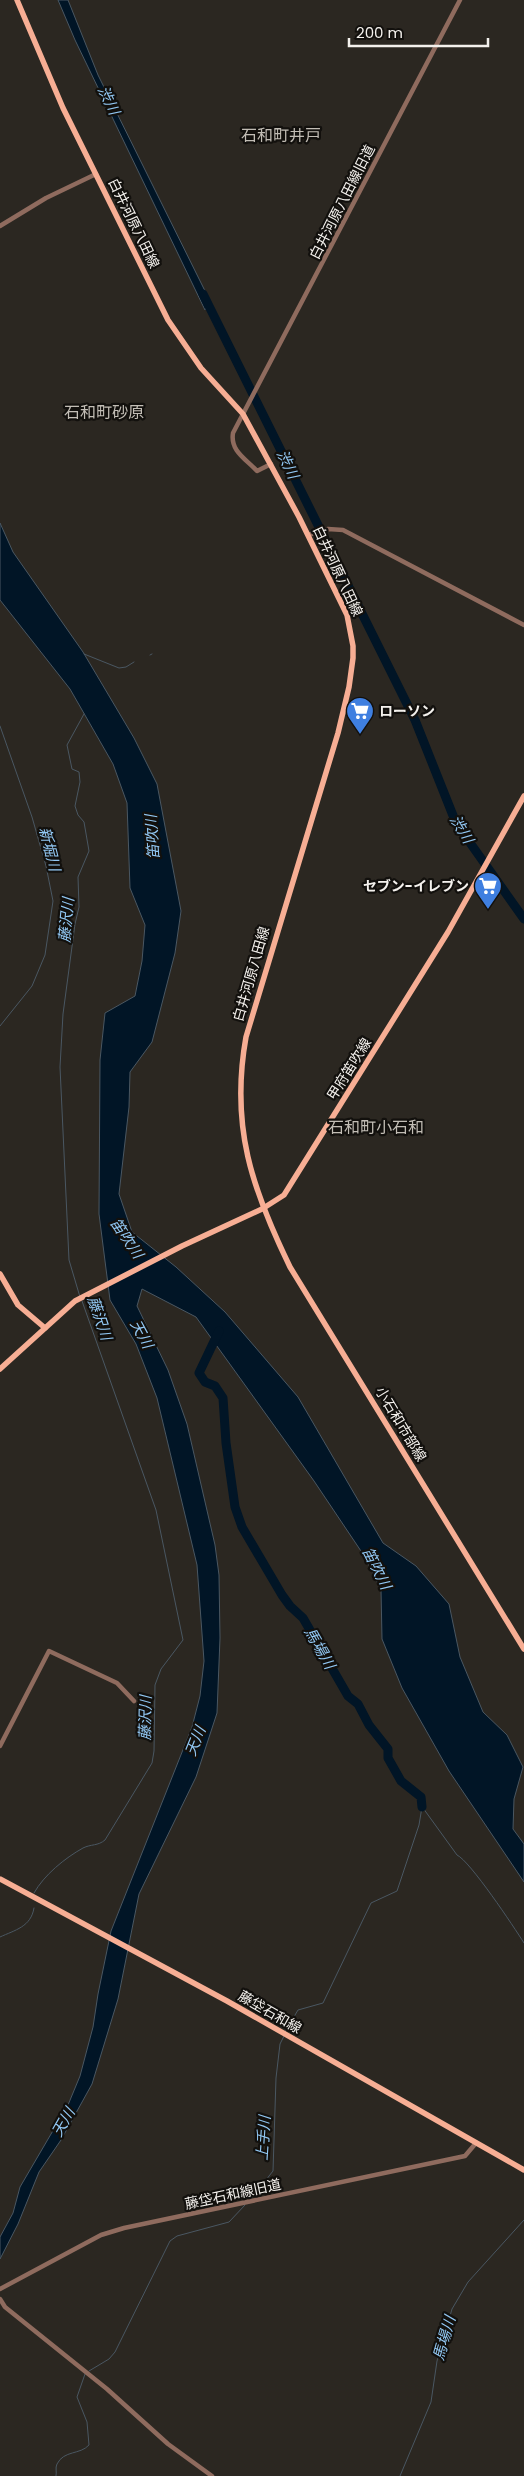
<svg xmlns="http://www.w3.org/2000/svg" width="524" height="2476" font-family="Poppins,'Noto Sans JP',sans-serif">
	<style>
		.water { fill: #011526; stroke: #4a5762 }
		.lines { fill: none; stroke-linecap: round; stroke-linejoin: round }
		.stream { stroke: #4a5762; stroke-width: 1 }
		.river { stroke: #011526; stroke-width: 9 }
		.minor { stroke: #8f6b5e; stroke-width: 4.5 }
		.major { stroke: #f7ae94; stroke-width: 5.5 }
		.labels { text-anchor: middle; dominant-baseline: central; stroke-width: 4.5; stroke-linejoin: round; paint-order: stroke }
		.street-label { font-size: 14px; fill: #f4f1ed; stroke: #12100d }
		.poi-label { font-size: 14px; font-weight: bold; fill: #f4f1ed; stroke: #12100d; text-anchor: start }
		.water-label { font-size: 15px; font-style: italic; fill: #92c8f4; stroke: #12100d }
		.quarter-label { font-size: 16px; fill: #c2bdb5; stroke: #12100d }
	</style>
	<rect width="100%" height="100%" fill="#2b2721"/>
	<!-- water -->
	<g class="water">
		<polygon points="58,0 68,0 98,75 209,299 205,310 75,40"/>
		<polygon points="0,523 13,552 83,652 134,738 157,784 181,911 175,953 152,1042 130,1072 129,1107 119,1194 132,1232 176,1267 225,1312 298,1397 383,1543 416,1566 449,1604 460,1657 483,1712 507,1735 523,1767 514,1799 513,1829 524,1844 524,1882 449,1771 402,1688 382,1639 381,1590 365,1557 314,1481 196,1317 142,1289 137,1306 168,1370 187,1424 215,1545 219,1575 220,1638 217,1713 196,1777 139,1894 118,1999 92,2084 61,2140 39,2172 18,2224 0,2259 0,2237 13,2213 20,2187 68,2105 80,2076 93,2027 98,1994 111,1931 192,1727 200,1696 204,1661 197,1565 157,1398 136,1344 110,1300 99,1214 100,1060 105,1013 135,996 142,961 145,925 130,888 127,803 113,764 70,689 0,600"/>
	</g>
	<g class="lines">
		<!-- stream -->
		<g class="stream">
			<polyline points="84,654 119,668 126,667 134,662"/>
			<polyline points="150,655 152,654"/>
			<polyline points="0,726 32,817 46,866 53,901 45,955 32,986 0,1026"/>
			<polyline points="80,1297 69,1260 60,1067 63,1014 75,924 79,907 78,877 89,851 84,822 78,815 75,806 80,782 79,772 72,769 67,745 84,714"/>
			<path d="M 423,1808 L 457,1855 C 470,1861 514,1927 524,1943"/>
			<path d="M 34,1893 C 44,1875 65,1858 83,1848 C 91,1844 98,1846 105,1840 L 152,1763 L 154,1751 L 155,1685 L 161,1669 L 183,1640 L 156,1510 L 82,1301"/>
			<path d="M 0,1937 C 15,1930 31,1927 34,1908"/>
			<polyline points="285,2032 298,2010 323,2003 371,1903 397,1891 419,1825 422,1807"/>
			<polyline points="250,2200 273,2171 276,2078 280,2044 284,2036"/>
			<polyline points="89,2371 109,2359 115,2352 170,2241 177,2236 229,2222 245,2205"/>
			<path d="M 56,2476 C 57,2472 55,2468 57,2464 C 64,2450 80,2455 89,2445 L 87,2422 L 77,2397 L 85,2374"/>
			<polyline points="400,2476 431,2402 437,2361 452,2309 468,2282 524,2220"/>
		</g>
		<!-- river -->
		<g class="river">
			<polyline points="203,294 415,720 456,823 524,919"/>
			<polyline points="219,1331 199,1373 205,1382 215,1386 223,1398 226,1443 235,1507 242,1527 282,1595 290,1606 303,1618 348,1696 358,1704 369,1725 388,1749 388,1758 401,1781 421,1797 422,1807"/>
		</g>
		<!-- minor -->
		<g class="minor">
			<polyline points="0,226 46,198 96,174"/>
			<path d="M 271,464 L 257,471 C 246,459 230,451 233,433 L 460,0"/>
			<polyline points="308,535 328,529 343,530 524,625"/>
			<polyline points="0,1746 49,1651 117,1683 134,1701"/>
			<polyline points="0,2289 101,2235 124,2228 465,2156 476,2143"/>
			<polyline points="0,2299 5,2307 107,2389 168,2444 212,2476"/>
		</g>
		<!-- major -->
		<g class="major">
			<path d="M 17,0 L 63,108 L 168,320 L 201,368 L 243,414 L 299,517 L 347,615 L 353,646 L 353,658 L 349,687 L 338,733 L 246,1037 C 230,1126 252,1189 290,1267 L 524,1649"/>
			<polyline points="0,1274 18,1305 45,1328"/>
			<polyline points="0,1369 75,1301 182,1246 262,1209 284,1195 448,932 524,796"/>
			<polyline points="0,1879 227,2001 524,2170"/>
		</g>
	</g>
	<!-- icons -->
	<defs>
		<symbol id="supermarket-pin" viewBox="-11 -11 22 30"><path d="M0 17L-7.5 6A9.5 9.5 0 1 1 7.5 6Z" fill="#3f7fe0" stroke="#12100d"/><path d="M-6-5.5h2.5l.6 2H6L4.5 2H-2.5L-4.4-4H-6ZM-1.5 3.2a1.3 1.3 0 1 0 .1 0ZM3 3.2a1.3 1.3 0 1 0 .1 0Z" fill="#fff"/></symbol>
	</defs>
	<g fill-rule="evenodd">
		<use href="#supermarket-pin" x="344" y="695" width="32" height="43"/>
		<use href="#supermarket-pin" x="472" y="870" width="32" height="43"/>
	</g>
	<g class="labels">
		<!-- street labels -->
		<g class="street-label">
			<text transform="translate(342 202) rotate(-63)">白井河原八田線旧道</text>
			<text transform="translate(134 223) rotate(64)">白井河原八田線</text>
			<text transform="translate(338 571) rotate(65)">白井河原八田線</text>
			<text transform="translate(251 974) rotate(-74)">白井河原八田線</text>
			<text transform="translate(349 1069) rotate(-58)">甲府笛吹線</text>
			<text transform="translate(401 1424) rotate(59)">小石和市部線</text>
			<text transform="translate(270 2012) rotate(30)">藤垈石和線</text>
			<text transform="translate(233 2194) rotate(-12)">藤垈石和線旧道</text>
		</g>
		<!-- poi labels -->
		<g class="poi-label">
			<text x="379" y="711">ローソン</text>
			<text x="469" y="886" text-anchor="end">セブン-イレブン</text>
		</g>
		<!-- water labels -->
		<g class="water-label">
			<text transform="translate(109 100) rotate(64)">渋川</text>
			<text transform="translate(288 464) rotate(64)">渋川</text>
			<text transform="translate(462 829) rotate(59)">渋川</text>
			<text transform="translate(152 837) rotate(-94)">笛吹川</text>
			<text transform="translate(50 849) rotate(76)">新堀川</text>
			<text transform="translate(66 920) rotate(-85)">藤沢川</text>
			<text transform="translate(127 1238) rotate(56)">笛吹川</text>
			<text transform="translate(100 1318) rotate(71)">藤沢川</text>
			<text transform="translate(142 1334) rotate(62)">天川</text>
			<text transform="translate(377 1568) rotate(63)">笛吹川</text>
			<text transform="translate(320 1648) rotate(60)">馬場川</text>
			<text transform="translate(145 1718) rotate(-89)">藤沢川</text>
			<text transform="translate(195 1741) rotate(-68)">天川</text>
			<text transform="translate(63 2122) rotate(-60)">天川</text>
			<text transform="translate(263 2138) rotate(-86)">上手川</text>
			<text transform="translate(444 2338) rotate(-74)">馬場川</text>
		</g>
		<!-- quarter labels -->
		<g class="quarter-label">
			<text x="281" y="135">石和町井戸</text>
			<text x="104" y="412">石和町砂原</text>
			<text x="376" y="1127">石和町小石和</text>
		</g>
	</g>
	<!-- scale -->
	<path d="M349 38v8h139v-8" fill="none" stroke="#f4f1ed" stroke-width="2.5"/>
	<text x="356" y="38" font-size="15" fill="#f4f1ed" stroke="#12100d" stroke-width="4" paint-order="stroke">200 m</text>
</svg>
